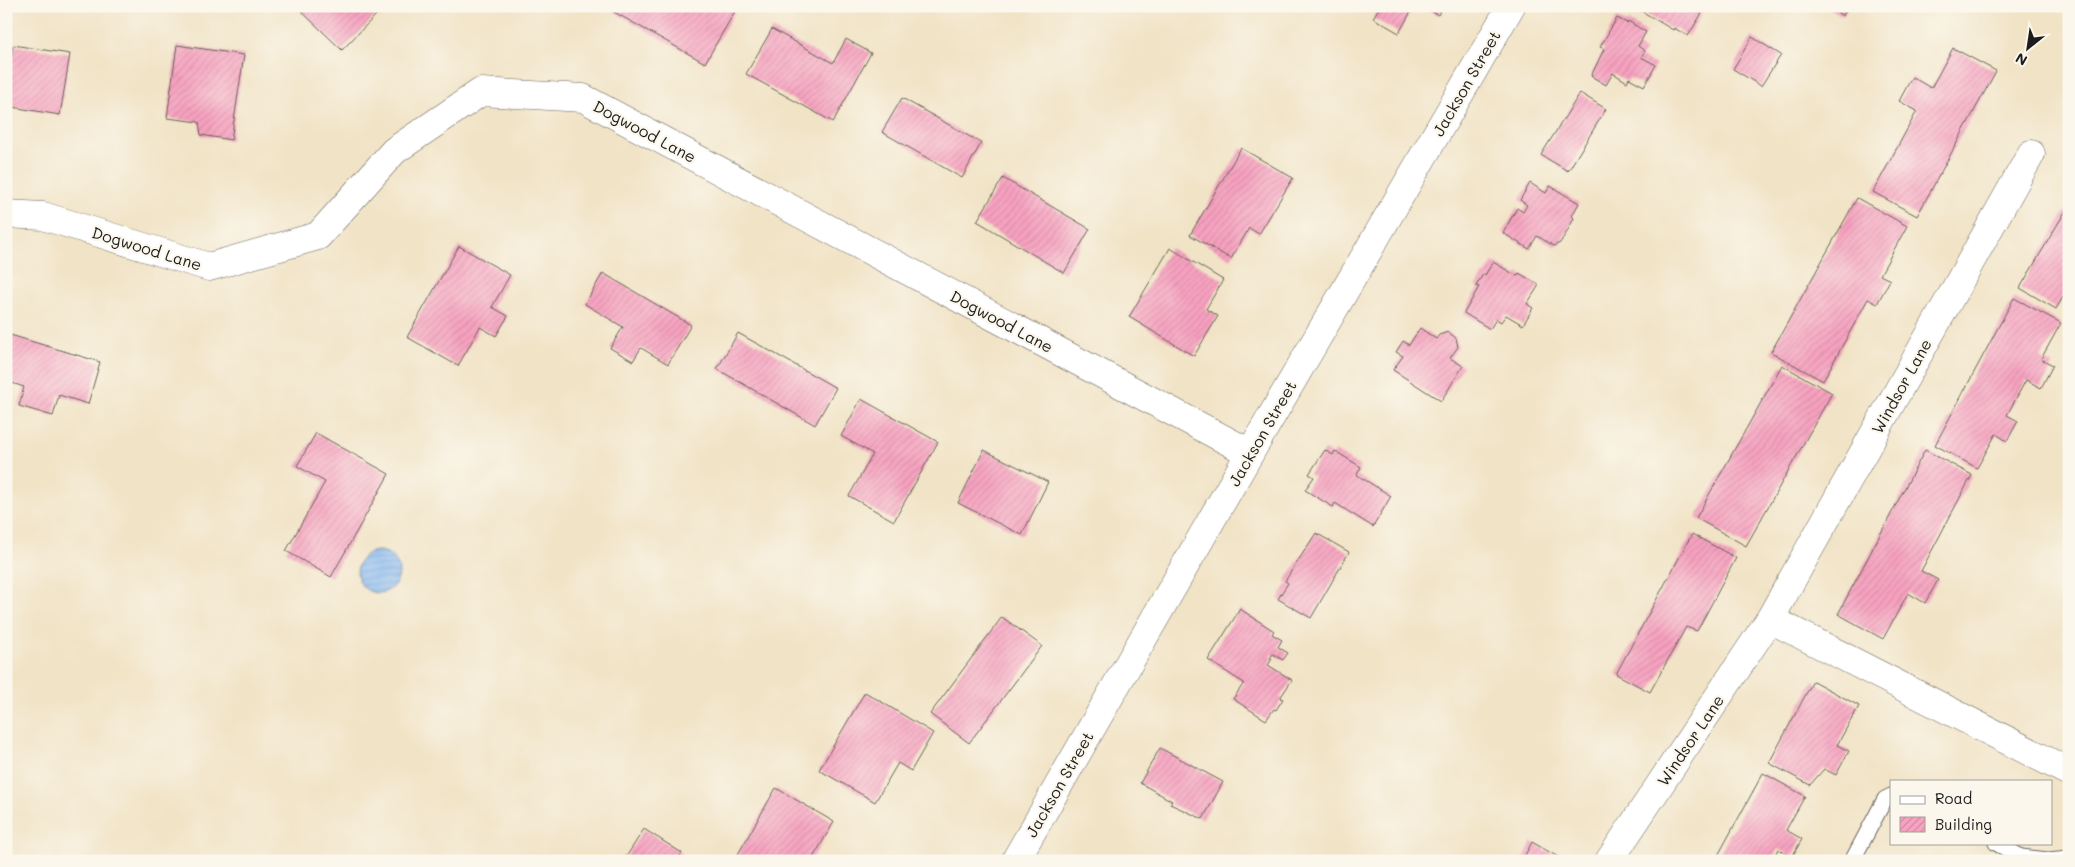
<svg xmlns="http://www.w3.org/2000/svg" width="2075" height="867" font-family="Mali,sans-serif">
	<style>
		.water { fill: url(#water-rules); stroke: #506a86 }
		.building { fill: url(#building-hatch) }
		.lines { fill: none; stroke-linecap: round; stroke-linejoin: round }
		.service-casing { stroke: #676258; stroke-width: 17 }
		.minor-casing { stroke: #676258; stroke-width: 29 }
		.service { stroke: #fff; stroke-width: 15 }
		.minor { stroke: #fff; stroke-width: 28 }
		.labels { text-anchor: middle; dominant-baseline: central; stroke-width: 4.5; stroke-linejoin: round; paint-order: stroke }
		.street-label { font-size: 16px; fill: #1c1c1c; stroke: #fbf7ec }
	</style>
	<defs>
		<pattern id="water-rules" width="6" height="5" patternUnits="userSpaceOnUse" patternTransform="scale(1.25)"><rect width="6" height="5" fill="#84b7f1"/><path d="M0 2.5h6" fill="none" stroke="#719dce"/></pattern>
		<pattern id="building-hatch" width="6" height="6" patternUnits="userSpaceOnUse" patternTransform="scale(1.25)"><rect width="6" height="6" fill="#f7a2c0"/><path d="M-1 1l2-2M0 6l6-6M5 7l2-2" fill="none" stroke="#d38ba4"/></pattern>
	</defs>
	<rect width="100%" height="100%" fill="#fbf7ec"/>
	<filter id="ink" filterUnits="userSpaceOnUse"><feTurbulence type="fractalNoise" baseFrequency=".02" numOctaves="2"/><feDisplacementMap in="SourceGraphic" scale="10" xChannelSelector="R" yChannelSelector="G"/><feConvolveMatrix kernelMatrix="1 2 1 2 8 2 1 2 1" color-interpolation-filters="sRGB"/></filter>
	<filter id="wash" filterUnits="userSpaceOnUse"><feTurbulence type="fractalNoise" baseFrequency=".0096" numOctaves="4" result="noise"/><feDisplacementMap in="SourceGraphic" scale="20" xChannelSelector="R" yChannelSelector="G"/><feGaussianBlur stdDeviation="1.12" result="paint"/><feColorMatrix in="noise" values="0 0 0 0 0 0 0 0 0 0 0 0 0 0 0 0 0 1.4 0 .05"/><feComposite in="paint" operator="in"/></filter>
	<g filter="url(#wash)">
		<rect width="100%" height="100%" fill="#f1e3c6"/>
		<!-- water -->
		<circle class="water" cx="378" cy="572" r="21"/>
		<g id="blocks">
			<!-- building -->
			<g class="building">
				<polygon points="303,6 408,6 408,7 379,12 342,50 300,10"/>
				<polygon points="617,6 738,6 705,63 614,12"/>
				<polygon points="1380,6 1414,6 1399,33 1373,18"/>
				<polygon points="1422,6 1443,6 1438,15"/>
				<polygon points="1633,6 1701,6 1705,8 1688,36 1674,28 1673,30"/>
				<polygon points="1826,6 1848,6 1843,16"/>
				<polygon points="1617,18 1627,23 1628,21 1646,32 1638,46 1645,51 1641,57 1656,65 1644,86 1629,78 1627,82 1613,73 1606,85 1591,76 1604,49 1600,47"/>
				<polygon points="772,29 833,63 846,39 871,53 833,122 746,74"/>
				<polygon points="1752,37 1781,55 1761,86 1733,69"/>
				<polygon points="13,45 70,54 60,115 6,106 6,88"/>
				<polygon points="177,45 244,55 231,140 201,135 199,122 167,118"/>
				<polygon points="1953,48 1996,71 1917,216 1873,192 1917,111 1899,101 1912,77 1931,88"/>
				<polygon points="1580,93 1606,109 1568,171 1541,155"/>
				<polygon points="902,98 981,143 962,178 882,132"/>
				<polygon points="1241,148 1293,178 1259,234 1249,228 1231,259 1190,235"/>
				<polygon points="1003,178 1090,229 1064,273 977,221"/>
				<polygon points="1530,183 1546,193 1550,186 1579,203 1572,216 1574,218 1567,232 1560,243 1554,246 1537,236 1529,249 1503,233 1517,208 1523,212 1527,205 1520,200"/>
				<polygon points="1857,198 1907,226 1880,275 1890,280 1877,304 1868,299 1823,381 1771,352"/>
				<polygon points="2069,205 2069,287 2056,309 2020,288"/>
				<polygon points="459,246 510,275 492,307 508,316 496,336 480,327 458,366 407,337"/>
				<polygon points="1170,248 1223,280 1206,309 1218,316 1194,356 1129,317"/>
				<polygon points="1493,262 1517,276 1519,273 1539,285 1527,304 1533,308 1523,325 1506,315 1501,322 1496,319 1490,329 1464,313 1479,287 1476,286 1483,274 1485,275"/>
				<polygon points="603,273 691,325 668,364 641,348 633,361 610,348 623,327 585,304"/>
				<polygon points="2014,298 2061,323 2041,359 2053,365 2041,388 2026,380 2007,415 2018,421 2007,441 1996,434 1977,468 1935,445"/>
				<polygon points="1420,328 1436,339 1439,335 1448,332 1456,338 1458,347 1450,358 1463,366 1441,401 1393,370 1403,356 1396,352 1403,341 1409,345"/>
				<polygon points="738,333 836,388 815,425 717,369"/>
				<polygon points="7,334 100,362 88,404 59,395 53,416 19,406 24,387 6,381"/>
				<polygon points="1782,365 1832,393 1746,546 1696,518"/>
				<polygon points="861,399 938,442 894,521 849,496 873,454 841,436"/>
				<polygon points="316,433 389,474 331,577 286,551 325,482 297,466"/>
				<polygon points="984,450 1048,482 1022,535 958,503"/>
				<polygon points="1325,450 1333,455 1335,451 1361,467 1357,475 1391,496 1373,527 1335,503 1333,507 1305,490 1314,477 1309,474"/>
				<polygon points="1925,450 1972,475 1921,571 1938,580 1925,603 1908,593 1883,639 1838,614"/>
				<polygon points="1316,533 1349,552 1311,618 1278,599 1288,583 1285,581"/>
				<polygon points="1692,534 1736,558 1697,631 1686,627 1650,692 1616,674"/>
				<polygon points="1240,609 1274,631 1272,634 1282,640 1278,647 1288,653 1283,660 1273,654 1270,658 1272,659 1268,665 1292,680 1280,698 1283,699 1276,710 1274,709 1266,720 1233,699 1244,683 1208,660"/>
				<polygon points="1002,617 1042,646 969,743 930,714"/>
				<polygon points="1813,681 1859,706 1837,745 1849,751 1836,775 1824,769 1810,785 1769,763"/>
				<polygon points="865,692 933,733 911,771 898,763 875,802 819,770"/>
				<polygon points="1160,748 1223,782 1203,819 1170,804 1172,801 1140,783"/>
				<polygon points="1763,773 1805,796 1786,830 1802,839 1792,857 1778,849 1772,861 1715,861"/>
				<polygon points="776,788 834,822 811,861 734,861"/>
				<polygon points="644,829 682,853 677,861 632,861 626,857"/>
				<polygon points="1532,842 1565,861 1522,861"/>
			</g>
		</g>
	</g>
	<g filter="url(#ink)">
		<use href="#blocks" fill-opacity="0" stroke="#676258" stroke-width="1"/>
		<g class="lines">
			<defs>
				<g id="service">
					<polyline points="1996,843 2021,857 2048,860 2069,858"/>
					<polyline points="1852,861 1885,799 1891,796"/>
				</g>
				<g id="minor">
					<polyline points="6,214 43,216 209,267 318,236 394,151 481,92 583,98 1250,453"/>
					<polyline points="1770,619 2069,772"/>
					<polyline points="1015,861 1250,453 1511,6"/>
					<polyline points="1609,861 1770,619 2031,154"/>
				</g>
			</defs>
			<!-- service casing -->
			<use href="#service" class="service-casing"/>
			<!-- minor casing -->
			<use href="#minor" class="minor-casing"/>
			<!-- service -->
			<use href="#service" class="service"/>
			<!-- minor -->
			<use href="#minor" class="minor"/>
		</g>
	</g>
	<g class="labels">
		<!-- street labels -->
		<g class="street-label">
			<text transform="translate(1466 83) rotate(-60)">Jackson Street</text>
			<text transform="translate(645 131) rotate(28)">Dogwood Lane</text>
			<text transform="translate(147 248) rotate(17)">Dogwood Lane</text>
			<text transform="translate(1002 321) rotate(28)">Dogwood Lane</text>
			<text transform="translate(1901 386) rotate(-61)">Windsor Lane</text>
			<text transform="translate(1262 433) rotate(-60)">Jackson Street</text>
			<text transform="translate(1690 740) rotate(-56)">Windsor Lane</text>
			<text transform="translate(1059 784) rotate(-60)">Jackson Street</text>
		</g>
	</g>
	<!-- margin -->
	<rect width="2075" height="867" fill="none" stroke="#fbf7ec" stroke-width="25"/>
	<!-- legend -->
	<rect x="1890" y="780" width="162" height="65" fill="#fbf7ec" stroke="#a29f99"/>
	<rect x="1900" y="796" width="25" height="8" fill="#ffffff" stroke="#a29f99"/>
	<text x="1935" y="804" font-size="15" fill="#1c1c1c">Road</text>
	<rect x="1900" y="817" width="25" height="15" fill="url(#building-hatch)" stroke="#a29f99"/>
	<text x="1935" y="830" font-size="15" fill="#1c1c1c">Building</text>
	<!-- north arrow -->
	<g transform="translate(2028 48) rotate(210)" stroke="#fbf7ec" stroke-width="4" paint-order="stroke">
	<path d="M0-4L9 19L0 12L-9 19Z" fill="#1c1c1c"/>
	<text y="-8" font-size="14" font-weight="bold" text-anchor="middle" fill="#1c1c1c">N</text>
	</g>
</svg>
